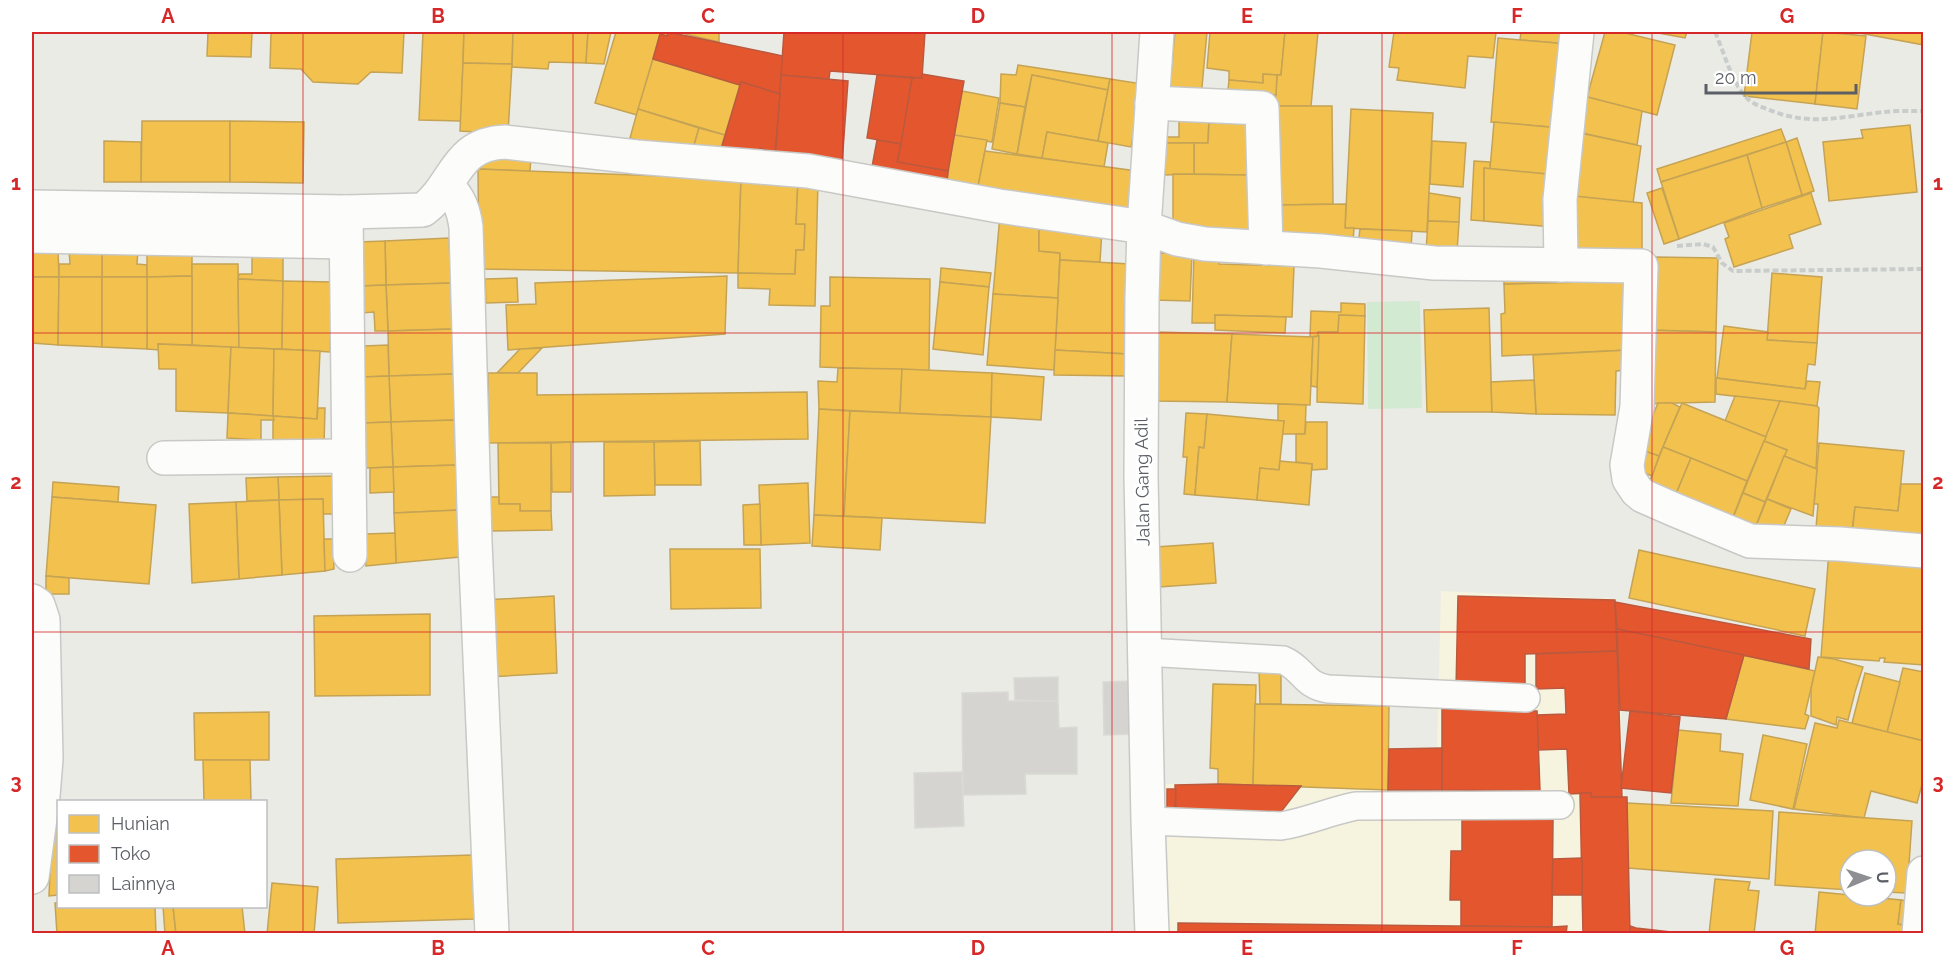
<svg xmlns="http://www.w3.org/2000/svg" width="1955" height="965" font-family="Raleway,sans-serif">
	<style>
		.commercial { fill: #f6f3de }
		.green { fill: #d2e9d2 }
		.homes { fill: #f2c14e; stroke: #c5a355; stroke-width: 1.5 }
		.shops { fill: #e4572e; stroke: #bb593e; stroke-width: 1.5 }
		.building { fill: #d5d4d1; stroke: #dadad5; stroke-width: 1.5 }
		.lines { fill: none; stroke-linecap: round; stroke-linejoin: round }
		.lane-casing { stroke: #c8c8c6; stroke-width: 30 }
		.street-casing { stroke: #c8c8c6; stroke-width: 36 }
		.path { stroke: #c8ccca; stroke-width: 4; stroke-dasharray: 6 3; stroke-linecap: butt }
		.lane { stroke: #fcfcfb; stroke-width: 27 }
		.street { stroke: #fcfcfb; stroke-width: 33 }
		.grid { fill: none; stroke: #d62828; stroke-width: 1.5; stroke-opacity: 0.55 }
		.labels { text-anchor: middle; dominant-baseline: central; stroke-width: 6; stroke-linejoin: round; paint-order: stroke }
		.street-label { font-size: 18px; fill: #5b5e64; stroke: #fff }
		.neatline { fill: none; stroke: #d62828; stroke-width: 2 }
		.grid-label { font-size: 20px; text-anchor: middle; font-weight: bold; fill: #d62828 }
	</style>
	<rect width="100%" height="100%" fill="#ebebe6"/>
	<!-- commercial -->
	<polygon class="commercial" points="1441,591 1616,599 1630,933 1165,934 1166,784 1436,792"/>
	<!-- green -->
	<polygon class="green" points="1420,301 1422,408 1368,409 1367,302"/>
	<!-- homes -->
	<g class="homes">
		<polygon points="208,32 252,32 251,57 207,56"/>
		<polygon points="271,32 404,32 402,73 371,72 358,84 313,82 301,69 270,68"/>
		<polygon points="423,32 464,32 461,121 419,120"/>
		<polygon points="464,32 513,32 512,64 463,63"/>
		<polygon points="513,32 588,32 586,63 549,62 548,69 512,67"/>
		<polygon points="588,32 611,32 604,64 586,63"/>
		<polygon points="616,32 668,32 667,36 660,34 637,115 595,103"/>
		<polygon points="685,32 719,32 719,42 685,34"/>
		<polygon points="1175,32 1207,32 1201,98 1169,95"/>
		<polygon points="1210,32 1285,32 1281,75 1263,74 1263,83 1229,80 1229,71 1207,68"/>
		<polygon points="1285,32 1318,32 1311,106 1275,106 1277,75 1281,75"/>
		<polygon points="1394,32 1496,32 1493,58 1468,56 1465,88 1397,80 1399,68 1389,67"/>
		<polygon points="1521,32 1569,32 1568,44 1520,40"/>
		<polygon points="1605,32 1621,32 1675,45 1657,115 1587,97"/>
		<polygon points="1653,32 1687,32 1685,38"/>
		<polygon points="1752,32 1823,32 1815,104 1744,96"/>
		<polygon points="1823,32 1866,36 1857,109 1815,104"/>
		<polygon points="1854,32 1924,32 1924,45"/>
		<polygon points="1498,38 1568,44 1561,128 1491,122"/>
		<polygon points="653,59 740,85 725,135 638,109"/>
		<polygon points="463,63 512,64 508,134 460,131"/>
		<polygon points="1018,65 1110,79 1108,90 1032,75 1025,107 1000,103 1001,74 1016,75"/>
		<polygon points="1263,74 1277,75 1276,95 1228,90 1229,80 1263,83"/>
		<polygon points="1032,75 1108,90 1098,141 1047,132 1042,158 1017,154"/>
		<polygon points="1110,79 1143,84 1131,147 1098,141"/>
		<polygon points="962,91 999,98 992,142 954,135"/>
		<polygon points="1576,94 1642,111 1637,145 1568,130"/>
		<polygon points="1000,103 1025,107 1017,154 992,149"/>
		<polygon points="1275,106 1332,106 1333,204 1280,205"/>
		<polygon points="638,109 699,128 691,156 630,138"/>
		<polygon points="1351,109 1433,113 1427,232 1345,228"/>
		<polygon points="1179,116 1209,117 1208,143 1165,143 1165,137 1179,137"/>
		<polygon points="142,121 230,121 230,182 141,182"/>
		<polygon points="230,121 304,122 303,183 230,182"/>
		<polygon points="1494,122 1561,128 1557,175 1490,169"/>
		<polygon points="1209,123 1247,123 1247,175 1194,174 1194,143 1208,143"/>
		<polygon points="1910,125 1917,192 1829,201 1823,142 1863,138 1861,130"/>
		<polygon points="699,128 725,135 719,154 692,152"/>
		<polygon points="1781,129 1786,142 1661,182 1657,169"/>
		<polygon points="1571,131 1641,146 1633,203 1564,195"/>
		<polygon points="1047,132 1108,143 1104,167 1042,158"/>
		<polygon points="954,135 987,140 978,187 947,181"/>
		<polygon points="1797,138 1814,191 1802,195 1786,142"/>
		<polygon points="104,141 141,142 141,182 104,182"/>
		<polygon points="1432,141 1466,143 1463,187 1430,184"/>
		<polygon points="1786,142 1802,195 1762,208 1747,155"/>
		<polygon points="1165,143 1194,143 1194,174 1165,175"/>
		<polygon points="985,151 1137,171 1131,211 978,186"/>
		<polygon points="1747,155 1762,208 1679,239 1661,182"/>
		<polygon points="479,156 531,157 530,171 478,169"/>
		<polygon points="1474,161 1490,162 1490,169 1484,168 1484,221 1471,220"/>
		<polygon points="1484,168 1557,175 1553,227 1484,221"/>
		<polygon points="478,169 741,179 738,273 479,269"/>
		<polygon points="1173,174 1247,175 1254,177 1250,231 1192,231 1191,224 1173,224"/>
		<polygon points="741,179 798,180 796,224 805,224 804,250 796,250 795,274 738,273"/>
		<polygon points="798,180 818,181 815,306 769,305 770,289 738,288 738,273 795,274 796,250 804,250 805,224 796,224"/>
		<polygon points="1662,188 1679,239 1664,244 1647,193"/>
		<polygon points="1429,193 1460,198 1459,222 1428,221"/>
		<polygon points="1811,193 1821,224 1789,235 1793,248 1734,267 1725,239 1729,237 1724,223"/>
		<polygon points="1564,195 1642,203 1642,256 1565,253"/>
		<polygon points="1346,204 1345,228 1354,228 1353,242 1279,238 1280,205"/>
		<polygon points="1000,215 1039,225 1039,251 1060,253 1058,298 993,294"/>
		<polygon points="1428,221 1459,222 1457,252 1426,251"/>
		<polygon points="1039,225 1102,230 1100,262 1060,260 1060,253 1039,251"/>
		<polygon points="1360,229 1412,231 1411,250 1358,246"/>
		<polygon points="449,238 451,283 386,285 385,241"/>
		<polygon points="385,241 386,285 360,286 358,242"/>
		<polygon points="32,248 58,248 59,277 32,277"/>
		<polygon points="138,249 137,264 147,265 147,277 102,277 102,250"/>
		<polygon points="69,250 102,250 102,277 59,277 59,264 70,264"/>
		<polygon points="147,250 192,250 192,276 147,277"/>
		<polygon points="1194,252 1219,253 1219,264 1294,266 1292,317 1215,315 1216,323 1192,323"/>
		<polygon points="283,253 283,281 238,279 239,274 252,274 252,254"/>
		<polygon points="1156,253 1192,254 1190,301 1154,300"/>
		<polygon points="1656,257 1718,258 1716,332 1654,330"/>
		<polygon points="1060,260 1130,264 1127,354 1055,350"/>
		<polygon points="192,264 238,264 239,348 192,345"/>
		<polygon points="941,268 991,273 989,287 940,282"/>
		<polygon points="1772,273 1822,277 1817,343 1767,340"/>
		<polygon points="1625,274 1628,350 1502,356 1501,314 1505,313 1504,284 1586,282"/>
		<polygon points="1565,275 1565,282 1504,284 1504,278"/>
		<polygon points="192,276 192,345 158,344 159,350 147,349 147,277"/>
		<polygon points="727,276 725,334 508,350 506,305 536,304 535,283"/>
		<polygon points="32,277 59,277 58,345 32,343"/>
		<polygon points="59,277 102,277 102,347 58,345"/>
		<polygon points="102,277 147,277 147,349 102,347"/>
		<polygon points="830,277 930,279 929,371 820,367 821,306 830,306"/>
		<polygon points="517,278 518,302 486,303 485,279"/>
		<polygon points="238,279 283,281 282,349 239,348"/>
		<polygon points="283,281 332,282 330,352 282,349"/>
		<polygon points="940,282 989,287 983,355 933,349"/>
		<polygon points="451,283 452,329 388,331 386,285"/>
		<polygon points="386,285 388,331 375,331 374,312 361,313 360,286"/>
		<polygon points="993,294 1058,298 1054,370 987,365"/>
		<polygon points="1341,303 1365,304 1365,316 1339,315 1338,332 1318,332 1319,336 1310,337 1311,311 1341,312"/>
		<polygon points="1489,308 1492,412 1427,412 1424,310"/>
		<polygon points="1215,315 1286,317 1285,333 1215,330"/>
		<polygon points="1339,315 1365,316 1363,404 1317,402 1318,332 1338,332"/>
		<polygon points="1724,326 1768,332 1767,340 1817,343 1815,365 1808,364 1805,389 1717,378"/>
		<polygon points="452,329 454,374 389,376 388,331"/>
		<polygon points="1640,330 1716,332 1715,402 1640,404"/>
		<polygon points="1155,332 1232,334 1227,402 1153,401"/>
		<polygon points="1232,334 1313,337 1310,405 1227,402"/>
		<polygon points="1319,336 1317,387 1311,386 1313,337"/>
		<polygon points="158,344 231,347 228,413 176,411 176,369 159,369"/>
		<polygon points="388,345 389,376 365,377 364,346"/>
		<polygon points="231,347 274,349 273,416 228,413"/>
		<polygon points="542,348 518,373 497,373 520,349"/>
		<polygon points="274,349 320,351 317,419 273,416"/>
		<polygon points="1055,350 1127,354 1126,376 1054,375"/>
		<polygon points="1628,350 1629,370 1616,371 1615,415 1536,414 1533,355"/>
		<polygon points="838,368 902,369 900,413 819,409 818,381 837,382"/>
		<polygon points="902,369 992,373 991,417 900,413"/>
		<polygon points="488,373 537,373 537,395 807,392 808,439 489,443"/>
		<polygon points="992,373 1044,377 1041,420 991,417"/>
		<polygon points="454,374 455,420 391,422 389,376"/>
		<polygon points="389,376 391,422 362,423 361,377"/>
		<polygon points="1716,378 1805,389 1807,381 1820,382 1817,406 1716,394"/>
		<polygon points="1534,380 1536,414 1492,412 1491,382"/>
		<polygon points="1735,396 1780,401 1766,437 1725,421"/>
		<polygon points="1780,401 1817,406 1819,408 1816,469 1784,456 1787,450 1764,441"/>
		<polygon points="1658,403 1672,403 1680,407 1659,456 1639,449"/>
		<polygon points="1682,403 1766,437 1747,481 1663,447"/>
		<polygon points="1278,404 1306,405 1305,434 1282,434 1284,421 1278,421"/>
		<polygon points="318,408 325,408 324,446 273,443 273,416 317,419"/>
		<polygon points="819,409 850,411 844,516 814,515"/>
		<polygon points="850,411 991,417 985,523 844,516"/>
		<polygon points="228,413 273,416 274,420 261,420 261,440 227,438"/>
		<polygon points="1186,413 1207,414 1204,448 1199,447 1195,495 1184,494 1187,457 1183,457"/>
		<polygon points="1207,414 1284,421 1279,470 1260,468 1257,500 1195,495 1199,447 1204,448"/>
		<polygon points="455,420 457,465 393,467 391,422"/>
		<polygon points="391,422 393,467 364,468 362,423"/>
		<polygon points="1306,422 1327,422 1327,469 1312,470 1312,464 1296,462 1296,434 1305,434"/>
		<polygon points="700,441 701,485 655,485 654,442"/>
		<polygon points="1764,441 1787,450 1765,502 1743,493"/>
		<polygon points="571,442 571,492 552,492 551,443"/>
		<polygon points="604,442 654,442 655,495 604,496"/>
		<polygon points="498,443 551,443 551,511 520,511 520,504 499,504"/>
		<polygon points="1819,443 1904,451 1898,511 1855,507 1852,531 1816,528 1818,504 1814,504"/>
		<polygon points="1663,447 1691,458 1671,506 1644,496"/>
		<polygon points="1639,449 1659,456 1652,476 1632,468"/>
		<polygon points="1784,456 1817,469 1813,516 1767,499"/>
		<polygon points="1691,458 1747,481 1728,530 1671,506"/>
		<polygon points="1280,461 1312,464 1309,505 1257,500 1260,468 1279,470"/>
		<polygon points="457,465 459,510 394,513 393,467"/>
		<polygon points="393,467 394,492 370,493 370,468"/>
		<polygon points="333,476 336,514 323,514 323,499 279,500 278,477"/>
		<polygon points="278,477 279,500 247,501 246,478"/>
		<polygon points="53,482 119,487 118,502 52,497"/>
		<polygon points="808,483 810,543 761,545 759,485"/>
		<polygon points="1901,484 1924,484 1924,536 1852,535 1855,507 1898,511"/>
		<polygon points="1743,493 1765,502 1751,539 1728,530"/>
		<polygon points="52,497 156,505 149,584 46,576"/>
		<polygon points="490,497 499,497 499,504 520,504 520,511 551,511 552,530 490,531"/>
		<polygon points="323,499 325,571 282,575 279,500"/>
		<polygon points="1767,499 1791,509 1780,535 1756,526"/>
		<polygon points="279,500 282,575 239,579 236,502"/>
		<polygon points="236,502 239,579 192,583 189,504"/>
		<polygon points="760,504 761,545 744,545 743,505"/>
		<polygon points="459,510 460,557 396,563 394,513"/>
		<polygon points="814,515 882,518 880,550 812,546"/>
		<polygon points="395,533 396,563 366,566 365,534"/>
		<polygon points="324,539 333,539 334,569 325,571"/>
		<polygon points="1213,543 1216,583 1159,587 1156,547"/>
		<polygon points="670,549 760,549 761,608 671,609"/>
		<polygon points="1639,550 1815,589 1805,636 1629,598"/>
		<polygon points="1829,550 1924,557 1924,665 1884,662 1885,658 1880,658 1879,661 1821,657"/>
		<polygon points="46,576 69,578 69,594 46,594"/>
		<polygon points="554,596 557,673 488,677 484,600"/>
		<polygon points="430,614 430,695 315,696 314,616"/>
		<polygon points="1744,655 1815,671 1805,714 1809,716 1805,729 1726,719"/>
		<polygon points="1818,657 1834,659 1863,667 1855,692 1848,720 1837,717 1836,725 1811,716 1811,689"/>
		<polygon points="1259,668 1281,668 1281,704 1260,704"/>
		<polygon points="1903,668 1924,672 1924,741 1887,732"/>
		<polygon points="1865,673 1900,682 1887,732 1852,723"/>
		<polygon points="1213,684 1256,685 1253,785 1218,784 1218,769 1210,768"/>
		<polygon points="1255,704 1389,706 1388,790 1253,785"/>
		<polygon points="269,712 269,760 195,760 194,713"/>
		<polygon points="1839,720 1924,741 1924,777 1917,803 1871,791 1864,818 1794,809 1815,723 1837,728"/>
		<polygon points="1678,730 1721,734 1720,751 1743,754 1738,806 1671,803"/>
		<polygon points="1763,735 1807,744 1793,809 1750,800"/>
		<polygon points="203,760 250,760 251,802 204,802"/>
		<polygon points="1627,803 1773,811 1769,879 1628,868"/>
		<polygon points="1779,812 1912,821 1907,893 1886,892 1886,860 1850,860 1850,890 1775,885"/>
		<polygon points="52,824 58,824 58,895 49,896"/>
		<polygon points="473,855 475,919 338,923 336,859"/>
		<polygon points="1715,879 1750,882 1748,890 1759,891 1754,934 1709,934"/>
		<polygon points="272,883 318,887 314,934 267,934"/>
		<polygon points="1819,892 1901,900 1898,924 1912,926 1911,934 1815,934"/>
		<polygon points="1901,900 1914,902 1912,926 1898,924"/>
		<polygon points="55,903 58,903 58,906 155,906 156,934 57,934"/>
		<polygon points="163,906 173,906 176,934 165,934"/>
		<polygon points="173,906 242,906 245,934 176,934"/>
	</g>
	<!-- shops -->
	<g class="shops">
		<polygon points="668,32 783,56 780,94 741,82 740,85 653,59 660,34 667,36"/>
		<polygon points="784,32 925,32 922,78 830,71 829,79 781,75"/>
		<polygon points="922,74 964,81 948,171 897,162 912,78 922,78"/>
		<polygon points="781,75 848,81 842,164 775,159"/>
		<polygon points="877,75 912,78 901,144 867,138"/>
		<polygon points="741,82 780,94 775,153 760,148 757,157 722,146"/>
		<polygon points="877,140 901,144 897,162 948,171 947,181 871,172"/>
		<polygon points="1458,596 1615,600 1617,651 1525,654 1525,690 1456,689"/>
		<polygon points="1615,602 1811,639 1809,669 1617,629"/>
		<polygon points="1617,629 1744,655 1726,719 1620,710"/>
		<polygon points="1617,651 1622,797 1591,797 1591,793 1569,794 1567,749 1538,750 1537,715 1566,714 1565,688 1536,689 1536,654"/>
		<polygon points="1442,709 1537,711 1540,791 1442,790"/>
		<polygon points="1630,711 1680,717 1671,793 1621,788"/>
		<polygon points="1442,748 1442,790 1388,790 1389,749"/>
		<polygon points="1218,784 1253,785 1301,786 1277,817 1176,814 1175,785"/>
		<polygon points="1167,789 1176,789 1175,808 1167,808"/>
		<polygon points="1580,793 1591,793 1591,797 1627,797 1630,934 1583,934"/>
		<polygon points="1462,818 1553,819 1552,927 1461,926 1461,900 1450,900 1451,851 1462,851"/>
		<polygon points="1582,858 1582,895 1552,895 1553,859"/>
		<polygon points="1178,923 1552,927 1567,926 1566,934 1178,934"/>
		<polygon points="1630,926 1636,928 1689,934 1630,934"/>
	</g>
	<!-- building -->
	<g class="building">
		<polygon points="1058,677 1058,701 1015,700 1014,678"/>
		<polygon points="1134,681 1135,734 1104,735 1103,682"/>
		<polygon points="1008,692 1008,701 1058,701 1059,728 1077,727 1077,774 1025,774 1026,794 963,795 962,693"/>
		<polygon points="962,772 964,826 915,828 914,773"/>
	</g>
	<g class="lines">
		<defs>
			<g id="lane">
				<path d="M 1145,652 L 1283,660 C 1303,668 1303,685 1328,689 L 1526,698"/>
				<path d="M 1148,821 L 1281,826 C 1307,822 1330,811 1356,806 L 1560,805"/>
			</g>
			<g id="street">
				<polyline points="1152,103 1262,108 1266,248"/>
				<path d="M 445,186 C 459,195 464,212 466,227 L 475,542 L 492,934"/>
				<path d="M 32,207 L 346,212 L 423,210 C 457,184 454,144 505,142 L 637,157 L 808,171 L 999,206 L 1144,227 L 1177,239 L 1205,244 L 1321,251 L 1434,263 L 1641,266 L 1637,407 L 1627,465 L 1629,479 L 1637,491 L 1643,496 L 1675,510 L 1750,541 L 1840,544 L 1924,551"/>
				<polyline points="346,212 350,555"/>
				<polyline points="32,236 346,242"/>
				<polyline points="1561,265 1560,199 1577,32"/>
				<polyline points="164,458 348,456"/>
				<polyline points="32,601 38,605 43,620 46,759 43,796 32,877"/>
				<polyline points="1152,934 1148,821 1141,476 1142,299 1144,227 1157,32"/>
				<polyline points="1919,934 1924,873"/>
			</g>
		</defs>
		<!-- lane casing -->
		<use href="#lane" class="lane-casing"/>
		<!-- street casing -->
		<use href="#street" class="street-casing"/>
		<!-- path -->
		<g class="path">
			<path d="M 1715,32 C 1724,52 1730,77 1744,95 C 1750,103 1759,106 1767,109 C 1814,129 1848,114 1896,111 C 1905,111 1914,111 1924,111"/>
			<polyline points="1677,246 1703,244 1713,247 1722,263 1733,271 1924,269"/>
		</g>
		<!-- lane -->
		<use href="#lane" class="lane"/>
		<!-- street -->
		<use href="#street" class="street"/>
	</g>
	<!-- grid -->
	<path class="grid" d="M 303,32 L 303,934M 573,32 L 573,934M 843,32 L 843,934M 1112,32 L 1112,934M 1382,32 L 1382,934M 1652,32 L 1652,934M 32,333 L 1924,333M 32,632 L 1924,632"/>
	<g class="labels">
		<!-- street labels -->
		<g class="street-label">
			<text transform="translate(1142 482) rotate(-91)">Jalan Gang Adil</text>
		</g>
	</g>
	<!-- border -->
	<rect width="1955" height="965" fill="none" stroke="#ffffff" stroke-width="66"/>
	<!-- legend -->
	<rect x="57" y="800" width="210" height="108" fill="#ffffff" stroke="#bdbfc1" stroke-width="1.5"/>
	<rect x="69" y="815" width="30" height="18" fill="#f2c14e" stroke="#bdbfc1" stroke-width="1.5"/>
	<text x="111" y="830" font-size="18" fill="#5b5e64">Hunian</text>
	<rect x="69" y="845" width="30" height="18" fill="#e4572e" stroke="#bdbfc1" stroke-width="1.5"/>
	<text x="111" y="860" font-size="18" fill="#5b5e64">Toko</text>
	<rect x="69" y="875" width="30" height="18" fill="#d5d4d1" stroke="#bdbfc1" stroke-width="1.5"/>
	<text x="111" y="890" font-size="18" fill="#5b5e64">Lainnya</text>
	<!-- north arrow -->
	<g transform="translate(1868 878) rotate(88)"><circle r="28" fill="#ffffff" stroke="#bdbfc1" stroke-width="1.5"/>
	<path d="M0-4.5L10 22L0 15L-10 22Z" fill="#8d8f92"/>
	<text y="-9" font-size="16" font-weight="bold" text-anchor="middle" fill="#5b5e64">U</text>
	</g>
	<!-- scale -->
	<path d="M1706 84v9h150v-9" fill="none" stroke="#5b5e64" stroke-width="3"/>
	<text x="1715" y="84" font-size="18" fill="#5b5e64" stroke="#ffffff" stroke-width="4.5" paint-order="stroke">20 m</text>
	<rect x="33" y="33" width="1889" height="899" class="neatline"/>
	<g class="grid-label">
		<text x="168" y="23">A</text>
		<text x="438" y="23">B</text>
		<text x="708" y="23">C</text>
		<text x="978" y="23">D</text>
		<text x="1247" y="23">E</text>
		<text x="1517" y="23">F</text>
		<text x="1787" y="23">G</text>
		<text x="16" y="190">1</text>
		<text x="1938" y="190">1</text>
		<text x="16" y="489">2</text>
		<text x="1938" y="489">2</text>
		<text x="16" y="789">3</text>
		<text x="1938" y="789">3</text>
		<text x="168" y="955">A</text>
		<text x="438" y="955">B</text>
		<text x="708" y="955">C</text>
		<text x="978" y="955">D</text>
		<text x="1247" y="955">E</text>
		<text x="1517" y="955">F</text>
		<text x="1787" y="955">G</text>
	</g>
</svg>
